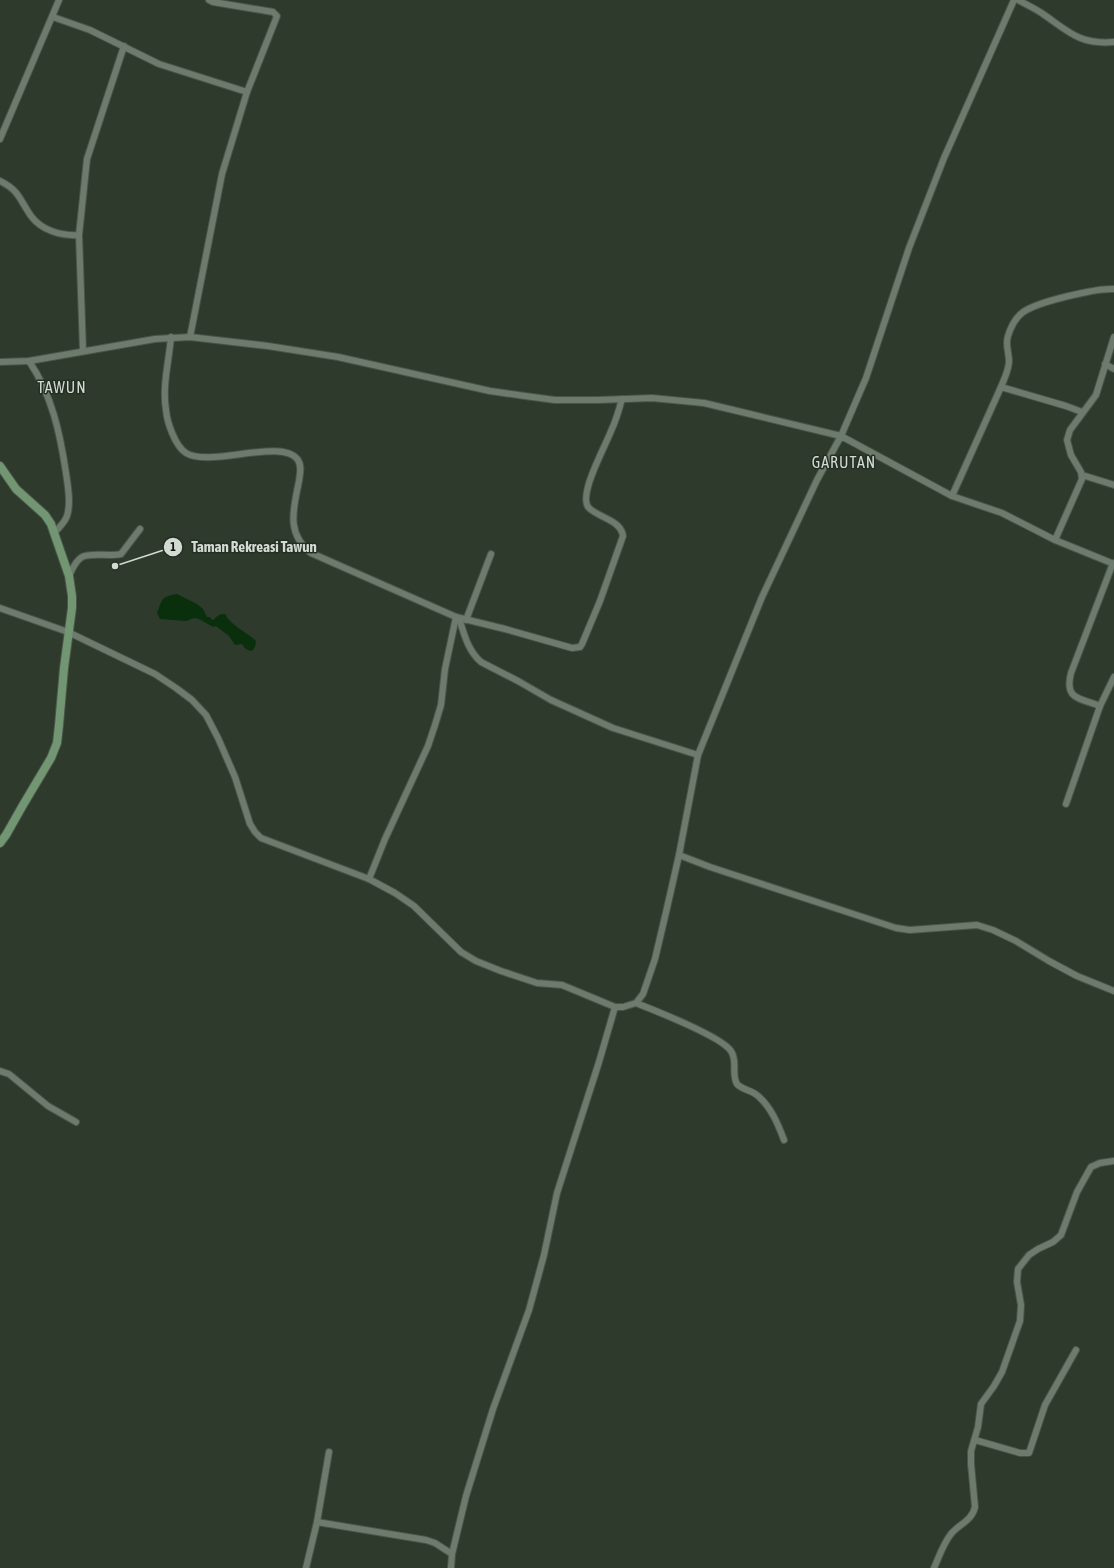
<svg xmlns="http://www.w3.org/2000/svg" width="1114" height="1568" font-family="'Asap Condensed',sans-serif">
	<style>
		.water { fill: #0a2f0c }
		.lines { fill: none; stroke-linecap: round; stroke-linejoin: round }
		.street-casing { stroke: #4a554a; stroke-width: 8 }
		.secondary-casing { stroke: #4a554a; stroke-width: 10 }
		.street { stroke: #6d7b6c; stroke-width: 6 }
		.secondary { stroke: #729671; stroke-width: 8 }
		.labels { text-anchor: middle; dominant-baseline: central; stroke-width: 3; stroke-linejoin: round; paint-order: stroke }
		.quarter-label { font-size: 16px; letter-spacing: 1px; fill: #d2dad1; stroke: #232f23 }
		.leader { fill: none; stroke: #d2dad1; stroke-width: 1.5 }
		.callout-dot { fill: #d2dad1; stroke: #232f23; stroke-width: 1.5 }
		.mark-label { font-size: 12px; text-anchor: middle; font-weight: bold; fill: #111 }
		.callout-label { font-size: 15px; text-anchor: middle; font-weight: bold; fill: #d2dad1; stroke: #232f23; stroke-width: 3; stroke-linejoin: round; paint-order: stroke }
	</style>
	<rect width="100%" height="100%" fill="#2d3a2c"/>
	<!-- water -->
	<path class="water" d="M 177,594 L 197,604 L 203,609 L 207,617 L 210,617 L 211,619 L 214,620 C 217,615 220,614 225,614 C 232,627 246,631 256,641 L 255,647 L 252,651 C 247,650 245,649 242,644 L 235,645 L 229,636 L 216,626 L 213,627 L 199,619 L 194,618 L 186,621 L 160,619 L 157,613 C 163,599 160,597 177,594 Z"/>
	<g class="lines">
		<defs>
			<g id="street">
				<path d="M 1018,0 C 1027,5 1036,9 1043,14 C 1069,32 1080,45 1114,42"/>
				<polyline points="53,17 90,30 159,64 247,92"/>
				<polyline points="0,139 59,0"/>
				<path d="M 0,181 C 20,191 19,199 31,216 C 42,231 62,236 79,235"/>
				<path d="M 171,337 C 169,361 162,386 166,410 C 167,422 175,446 186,453 C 210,468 283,437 298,460 C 302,466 300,474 299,481 C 294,507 285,533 311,553 L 456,617 L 505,629 L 572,648 L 580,647 L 582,644 L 600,601 L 623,536 C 621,520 599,518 589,508 C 577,496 606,445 611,431 C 616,421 619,410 622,399"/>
				<polyline points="190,337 222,174 247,92 277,16 273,12 213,2 209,0"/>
				<polyline points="83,351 79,235 87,159 124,46"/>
				<path d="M 29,361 C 52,395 60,433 66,473 C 68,487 71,503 67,516 C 65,522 59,528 54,533"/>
				<polyline points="0,362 29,361 155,339 190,337 268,346 338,357 490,391 525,396 555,400 598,400 652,398 704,403 841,436 866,378 909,248 944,158 1014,0"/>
				<polyline points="1105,364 1114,369"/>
				<path d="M 1001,387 C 1004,379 1009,370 1009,361 C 1009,353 1005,344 1008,336 C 1010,329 1015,318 1022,313 C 1035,302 1097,288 1114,289"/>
				<polyline points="1082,475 1114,485"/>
				<polyline points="952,496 1001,387 1066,406 1082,412"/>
				<polyline points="1055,540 1082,479 1081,472 1071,455 1067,440 1070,430 1096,395 1114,337"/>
				<path d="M 69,576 C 72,570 75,561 82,557 C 91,552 110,557 121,554 L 140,529"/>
				<polyline points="0,608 68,632 155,674 176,688 192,700 206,715 218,738 235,777 250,824 255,832 261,838 369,879 395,893 414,906 461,952 476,961 501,971 537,983 562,985 615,1007 623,1007 636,1003 643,994 655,959 667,908 679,855 698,755 762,597 817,480 841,436 952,496 1002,513 1055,540 1114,564"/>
				<path d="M 459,618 C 464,634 468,651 481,662 L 518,681 L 551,700 L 613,728 L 698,755"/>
				<polyline points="466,620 491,554"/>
				<path d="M 1100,706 C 1080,698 1064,700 1071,673 L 1113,563"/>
				<polyline points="1066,804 1100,706 1114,677"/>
				<polyline points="679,855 710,867 896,928 910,930 977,925 993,930 1016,941 1049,961 1077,976 1114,991"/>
				<polyline points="369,879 385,839 428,746 435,725 441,705 445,669 456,617"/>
				<path d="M 636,1003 C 656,1011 721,1036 731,1051 C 738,1061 731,1074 737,1084 C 742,1090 752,1090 758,1096 C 771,1107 778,1124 784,1140"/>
				<polyline points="0,1071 9,1074 48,1106 76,1122"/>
				<polyline points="975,1440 1020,1453 1029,1453 1045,1405 1076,1350"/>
				<polyline points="317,1522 329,1452"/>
				<polyline points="306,1568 317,1522 426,1540 435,1543 452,1554"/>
				<polyline points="451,1568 452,1554 466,1496 493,1409 529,1310 544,1255 557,1193 599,1062 615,1007"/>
				<path d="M 934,1568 C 939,1557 943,1544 951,1534 C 959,1524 972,1521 975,1507 L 971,1464 L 971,1451 L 978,1427 L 981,1404 L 994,1386 L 1002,1372 L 1020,1321 L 1021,1305 L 1017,1282 L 1018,1269 L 1029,1255 L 1038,1249 L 1053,1242 L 1061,1235 L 1077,1192 L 1091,1167 L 1100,1163 L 1114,1161"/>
			</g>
			<polyline id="secondary" points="0,466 16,489 45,515 51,524 69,576 72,596 72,608 64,668 59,725 57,743 51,758 23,805 6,835 0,843"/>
		</defs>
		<!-- street casing -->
		<use href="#street" class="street-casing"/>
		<!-- secondary casing -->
		<use href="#secondary" class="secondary-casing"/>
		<!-- street -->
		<use href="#street" class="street"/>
		<!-- secondary -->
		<use href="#secondary" class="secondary"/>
	</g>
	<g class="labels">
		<!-- quarter labels -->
		<g class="quarter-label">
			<text x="62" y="387">TAWUN</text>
			<text x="844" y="462">GARUTAN</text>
		</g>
	</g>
	<!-- callouts -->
	<path class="leader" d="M115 566L173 547"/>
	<g class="callout-dot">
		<circle cx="115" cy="566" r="4"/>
		<circle cx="173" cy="547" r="10"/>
	</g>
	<g class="mark-label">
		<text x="173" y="551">1</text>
	</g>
	<g class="callout-label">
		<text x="254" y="552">Taman Rekreasi Tawun</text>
	</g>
</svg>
